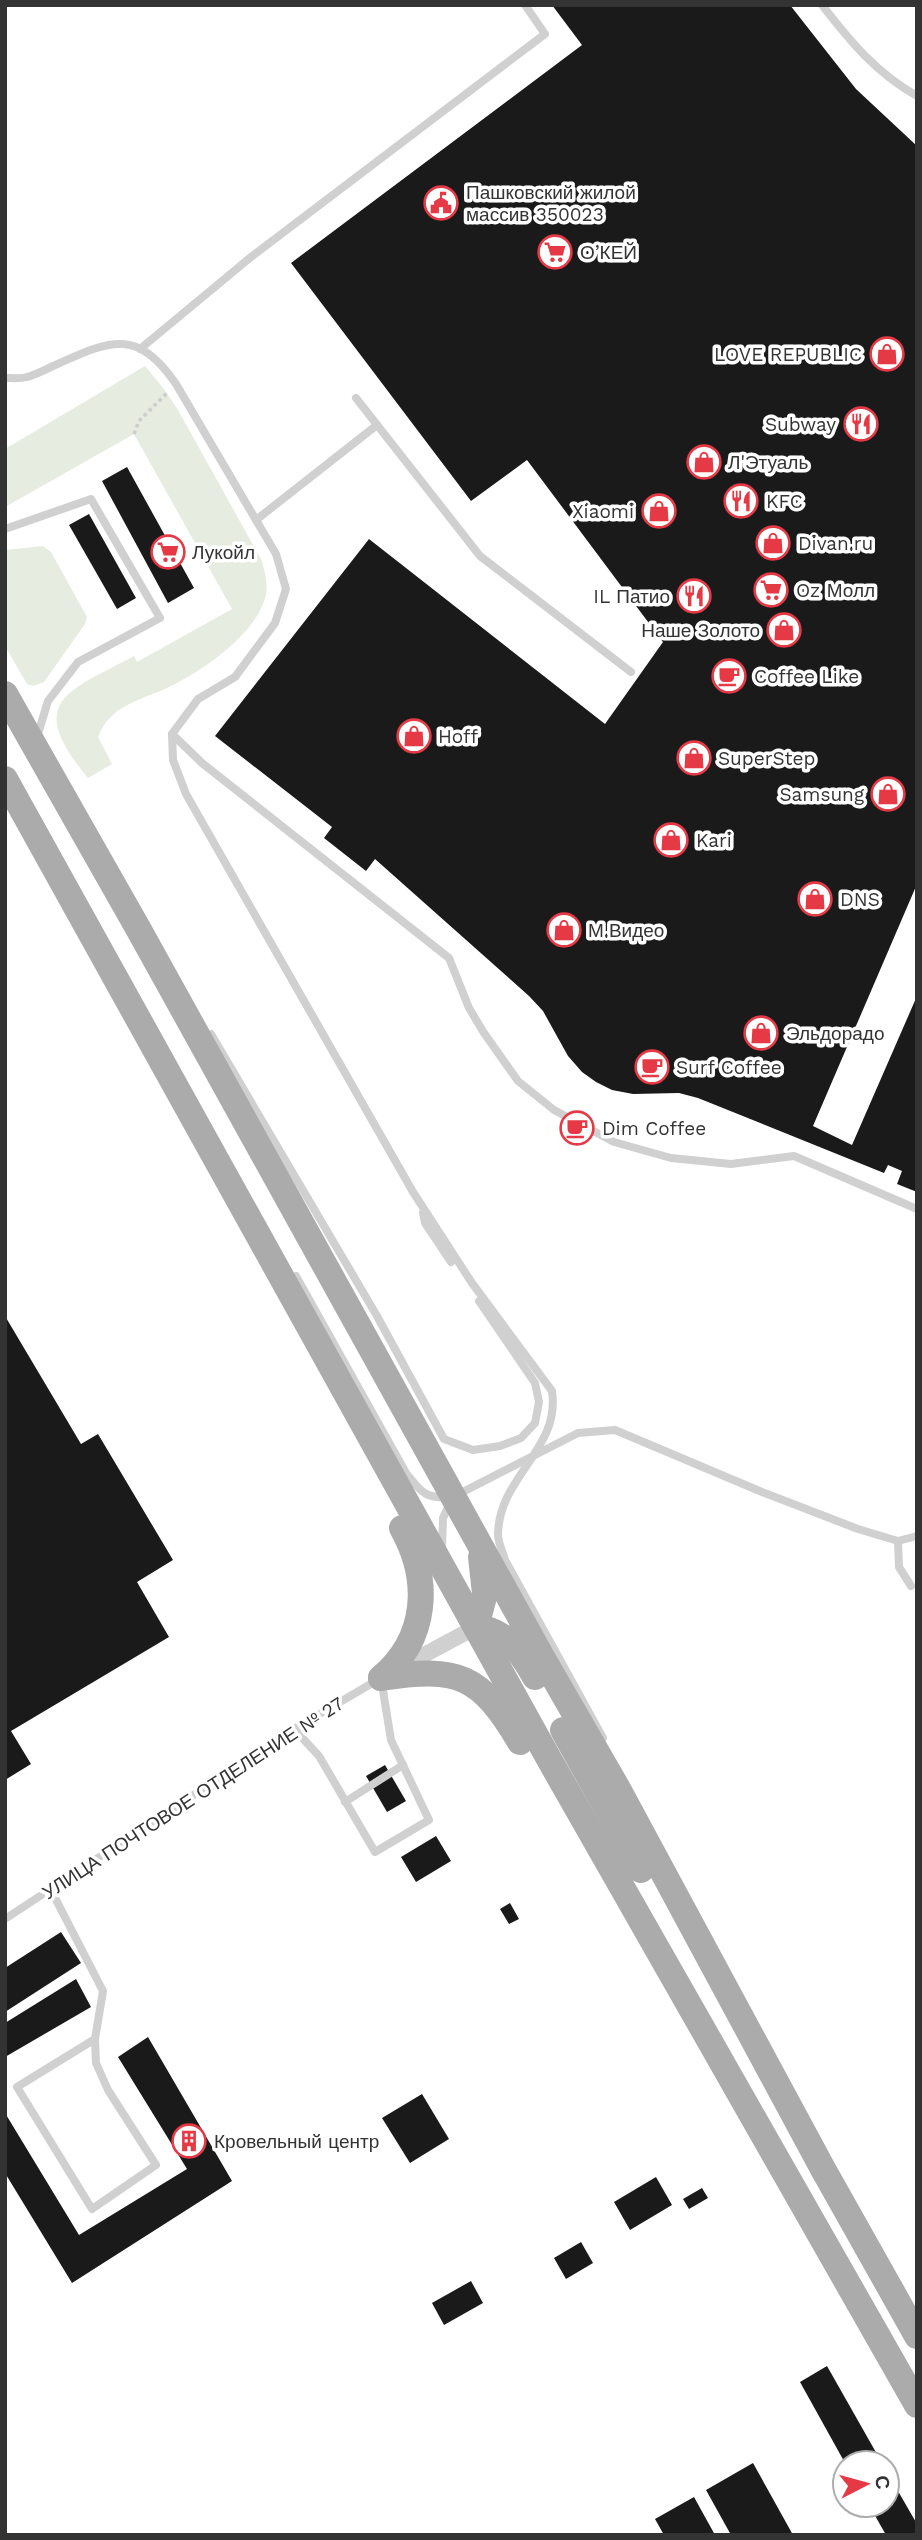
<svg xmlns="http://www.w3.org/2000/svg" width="922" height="2540" font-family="'Work Sans',sans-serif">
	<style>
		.green { fill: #e6ecdf }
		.building { fill: #1a1a1a }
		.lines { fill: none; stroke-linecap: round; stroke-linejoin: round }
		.path { stroke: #cdcdcd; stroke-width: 3.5; stroke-dasharray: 3.5 3.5; stroke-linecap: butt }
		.lane { stroke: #d0d0d0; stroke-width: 8 }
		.street { stroke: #d0d0d0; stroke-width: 16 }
		.primary { stroke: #ababab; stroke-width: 26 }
		.labels { text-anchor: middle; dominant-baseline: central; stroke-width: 7; stroke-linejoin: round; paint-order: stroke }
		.poi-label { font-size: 19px; fill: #333; stroke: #fff; text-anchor: start }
		.street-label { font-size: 19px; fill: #333; stroke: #fff }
	</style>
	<rect width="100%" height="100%" fill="#fff"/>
	<!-- green -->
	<g class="green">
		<path d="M 145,366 L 164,389 L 178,410 L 262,561 C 265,574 269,586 265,598 C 255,635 202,671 169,687 C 140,701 111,704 98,737 L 112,764 L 88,778 C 24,701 67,692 134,656 L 137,662 L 232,609 L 134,434 L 5,507 L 5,449 Z"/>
		<polygon points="43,546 51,552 87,617 85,624 44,682 33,686 27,684 5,646 5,550"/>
	</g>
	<!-- building -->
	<g class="building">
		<polygon points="552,5 790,5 856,89 917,146 917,884 813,1126 852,1145 917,996 917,1192 897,1184 902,1171 888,1165 884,1173 698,1098 679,1093 633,1094 612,1090 596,1082 582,1072 568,1056 543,1011 529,996 375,859 366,871 324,838 332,827 215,736 369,539 605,724 663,642 527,460 471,501 291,263 582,45"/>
		<polygon points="127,467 194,588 168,603 102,481"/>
		<polygon points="89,514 136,598 117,609 69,525"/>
		<polygon points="5,1316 81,1444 98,1434 173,1560 137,1582 169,1637 11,1731 31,1764 5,1780"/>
		<polygon points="385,1765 406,1801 387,1812 366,1776"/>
		<polygon points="436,1836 451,1861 416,1882 401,1857"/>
		<polygon points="510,1903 519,1919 509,1924 500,1909"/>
		<polygon points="61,1932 81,1963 5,2012 5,1968"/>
		<polygon points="76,1979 91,2007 5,2057 5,2023"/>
		<polygon points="148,2037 232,2181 72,2283 5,2173 5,2113 79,2235 187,2169 118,2057"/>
		<polygon points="422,2094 449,2139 410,2163 382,2118"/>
		<polygon points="656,2177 672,2205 630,2230 614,2202"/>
		<polygon points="702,2188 708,2198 689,2209 683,2199"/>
		<polygon points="581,2242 593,2263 566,2279 554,2258"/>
		<polygon points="471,2281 483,2303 444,2325 432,2303"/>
		<polygon points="827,2366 882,2463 845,2463 800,2382"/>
		<polygon points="753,2463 793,2535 731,2535 706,2490"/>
		<polygon points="887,2472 917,2524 917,2535 886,2535 869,2505 887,2505"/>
		<polygon points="694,2497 715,2535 664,2535 655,2519"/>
	</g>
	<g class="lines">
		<!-- path -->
		<polyline class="path" points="134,434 139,421 167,393"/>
		<!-- lane -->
		<g class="lane">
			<path d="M 822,5 C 850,41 876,73 917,96"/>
			<polyline points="140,349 251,257 545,34 525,5"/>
			<path d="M 5,378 C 12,378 20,379 27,377 C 35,375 44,370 51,367 C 107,342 136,325 176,384 L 276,554 L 286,589 L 275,623 L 235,677 L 198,699 L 172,734 L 173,760 L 186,794 L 413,1192 L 472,1283 L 552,1391 C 561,1449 499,1476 498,1534 C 498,1543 503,1552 505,1560 L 603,1738"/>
			<polyline points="356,398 480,556 631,672"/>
			<polyline points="256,520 377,425"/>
			<polyline points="5,529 91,499 160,618 78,662 48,701 37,737"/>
			<polyline points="172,734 202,763 449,958 469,1008 484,1033 518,1081 554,1110 614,1142 671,1158 731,1164 794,1156 917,1209"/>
			<polyline points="211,1034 377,1316 444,1439 473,1450 500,1446 521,1438 535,1423 539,1402 535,1383 479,1301"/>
			<polyline points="423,1213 425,1223 451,1262"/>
			<path d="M 296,1276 L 406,1473 C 422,1493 425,1499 453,1497 L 578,1433 L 615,1430 L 762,1492 L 858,1529 L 898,1541 L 917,1536"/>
			<polyline points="898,1541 899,1567 911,1586"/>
			<polyline points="442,1548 443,1518 450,1503"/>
			<polyline points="345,1802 403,1765"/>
			<polyline points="51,1890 103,1991 95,2039 96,2063 108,2090 156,2165 92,2209 17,2087 95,2039"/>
			<polyline points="5,1919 294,1729 381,1678 391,1740 429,1820 375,1852 319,1756 294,1729"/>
		</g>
		<!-- street -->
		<polyline class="street" points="396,1670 476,1627"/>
		<!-- primary -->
		<g class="primary">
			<polyline points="5,694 139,930 542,1657 617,1787 823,2169 917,2336"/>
			<polyline points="5,779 549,1759 917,2405"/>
			<path d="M 476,1627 C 507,1631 520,1651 535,1677"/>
			<polyline points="476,1627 485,1593 481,1557"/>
			<path d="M 381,1678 C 459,1666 480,1675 520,1742"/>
			<path d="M 381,1678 C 428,1638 431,1580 402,1528"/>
			<polyline points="563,1730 641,1870"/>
		</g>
	</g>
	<!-- icons -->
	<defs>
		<symbol id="civic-ring" viewBox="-11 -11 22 22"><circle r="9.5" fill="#fff" stroke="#e63946" stroke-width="1.5"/><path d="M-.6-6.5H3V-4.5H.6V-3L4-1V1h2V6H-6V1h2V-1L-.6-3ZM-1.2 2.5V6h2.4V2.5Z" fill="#e63946"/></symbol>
		<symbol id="supermarket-ring" viewBox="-11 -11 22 22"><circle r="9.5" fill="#fff" stroke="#e63946" stroke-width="1.5"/><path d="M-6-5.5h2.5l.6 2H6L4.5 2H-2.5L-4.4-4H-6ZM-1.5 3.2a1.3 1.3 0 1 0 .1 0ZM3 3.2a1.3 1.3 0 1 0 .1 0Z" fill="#e63946"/></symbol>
		<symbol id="shop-ring" viewBox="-11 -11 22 22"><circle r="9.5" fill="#fff" stroke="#e63946" stroke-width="1.5"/><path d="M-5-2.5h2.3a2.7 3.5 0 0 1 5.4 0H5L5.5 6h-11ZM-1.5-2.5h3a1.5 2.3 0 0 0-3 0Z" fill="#e63946"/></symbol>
		<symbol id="restaurant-ring" viewBox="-11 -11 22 22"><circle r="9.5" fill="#fff" stroke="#e63946" stroke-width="1.5"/><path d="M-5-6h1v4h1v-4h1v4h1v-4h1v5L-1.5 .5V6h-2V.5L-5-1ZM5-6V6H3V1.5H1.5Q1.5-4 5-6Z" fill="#e63946"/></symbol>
		<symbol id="cafe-ring" viewBox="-11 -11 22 22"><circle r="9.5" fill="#fff" stroke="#e63946" stroke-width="1.5"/><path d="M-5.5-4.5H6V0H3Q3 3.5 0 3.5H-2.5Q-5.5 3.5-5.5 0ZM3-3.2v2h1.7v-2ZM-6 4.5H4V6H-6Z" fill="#e63946"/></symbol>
		<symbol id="building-ring" viewBox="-11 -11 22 22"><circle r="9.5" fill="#fff" stroke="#e63946" stroke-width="1.5"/><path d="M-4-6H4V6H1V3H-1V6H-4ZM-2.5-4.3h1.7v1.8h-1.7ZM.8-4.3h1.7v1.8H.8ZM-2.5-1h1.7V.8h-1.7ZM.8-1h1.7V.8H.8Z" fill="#e63946"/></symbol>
	</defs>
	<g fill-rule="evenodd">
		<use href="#civic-ring" x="422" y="184" width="38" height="38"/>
		<use href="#supermarket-ring" x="536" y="233" width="38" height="38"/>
		<use href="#shop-ring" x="868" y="335" width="38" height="38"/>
		<use href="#restaurant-ring" x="842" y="405" width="38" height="38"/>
		<use href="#shop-ring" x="685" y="443" width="38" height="38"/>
		<use href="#restaurant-ring" x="722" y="482" width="38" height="38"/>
		<use href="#shop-ring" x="640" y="492" width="38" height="38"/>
		<use href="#shop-ring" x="754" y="524" width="38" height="38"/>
		<use href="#supermarket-ring" x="149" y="533" width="38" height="38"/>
		<use href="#supermarket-ring" x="752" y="571" width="38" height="38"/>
		<use href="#restaurant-ring" x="675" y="577" width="38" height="38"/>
		<use href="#shop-ring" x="765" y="611" width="38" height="38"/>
		<use href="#cafe-ring" x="710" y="657" width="38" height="38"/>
		<use href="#shop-ring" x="395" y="717" width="38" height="38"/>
		<use href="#shop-ring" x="675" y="739" width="38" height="38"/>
		<use href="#shop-ring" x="869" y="775" width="38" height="38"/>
		<use href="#shop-ring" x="652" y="821" width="38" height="38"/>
		<use href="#shop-ring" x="796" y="880" width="38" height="38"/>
		<use href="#shop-ring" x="545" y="911" width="38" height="38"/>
		<use href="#shop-ring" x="742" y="1014" width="38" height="38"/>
		<use href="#cafe-ring" x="633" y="1048" width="38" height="38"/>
		<use href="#cafe-ring" x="558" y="1109" width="38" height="38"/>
		<use href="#building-ring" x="170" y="2122" width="38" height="38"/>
	</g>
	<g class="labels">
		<!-- poi labels -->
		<g class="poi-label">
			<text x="466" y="192">Пашковский жилой<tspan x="466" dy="22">массив 350023</tspan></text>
			<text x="580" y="252">О’КЕЙ</text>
			<text x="862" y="354" text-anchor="end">LOVE REPUBLIC</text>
			<text x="836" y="424" text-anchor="end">Subway</text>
			<text x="728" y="462">Л'Этуаль</text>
			<text x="766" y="501">KFC</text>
			<text x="634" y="511" text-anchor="end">Xiaomi</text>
			<text x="798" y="543">Divan.ru</text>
			<text x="192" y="552">Лукойл</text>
			<text x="796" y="590">Oz Молл</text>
			<text x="670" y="596" text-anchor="end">IL Патио</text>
			<text x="760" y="630" text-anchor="end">Наше Золото</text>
			<text x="754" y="676">Coffee Like</text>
			<text x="438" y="736">Hoff</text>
			<text x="718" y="758">SuperStep</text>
			<text x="864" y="794" text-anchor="end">Samsung</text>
			<text x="696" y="840">Kari</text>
			<text x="840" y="899">DNS</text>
			<text x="588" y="930">М.Видео</text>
			<text x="786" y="1033">Эльдорадо</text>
			<text x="676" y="1067">Surf Coffee</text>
			<text x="602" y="1128">Dim Coffee</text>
			<text x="214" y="2141">Кровельный центр</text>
		</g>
		<!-- street labels -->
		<g class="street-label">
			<text transform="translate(193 1798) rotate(-33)">УЛИЦА ПОЧТОВОЕ ОТДЕЛЕНИЕ № 27</text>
		</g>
	</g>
	<!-- border -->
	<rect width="922" height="2540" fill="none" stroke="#333333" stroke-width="14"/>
	<!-- north arrow -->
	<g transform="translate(866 2484) rotate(84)"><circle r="33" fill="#ffffff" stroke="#adadad" stroke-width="2"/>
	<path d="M0-5L12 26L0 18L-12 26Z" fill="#e63946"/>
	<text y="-10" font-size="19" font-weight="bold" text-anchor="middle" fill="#333333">С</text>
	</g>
</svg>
